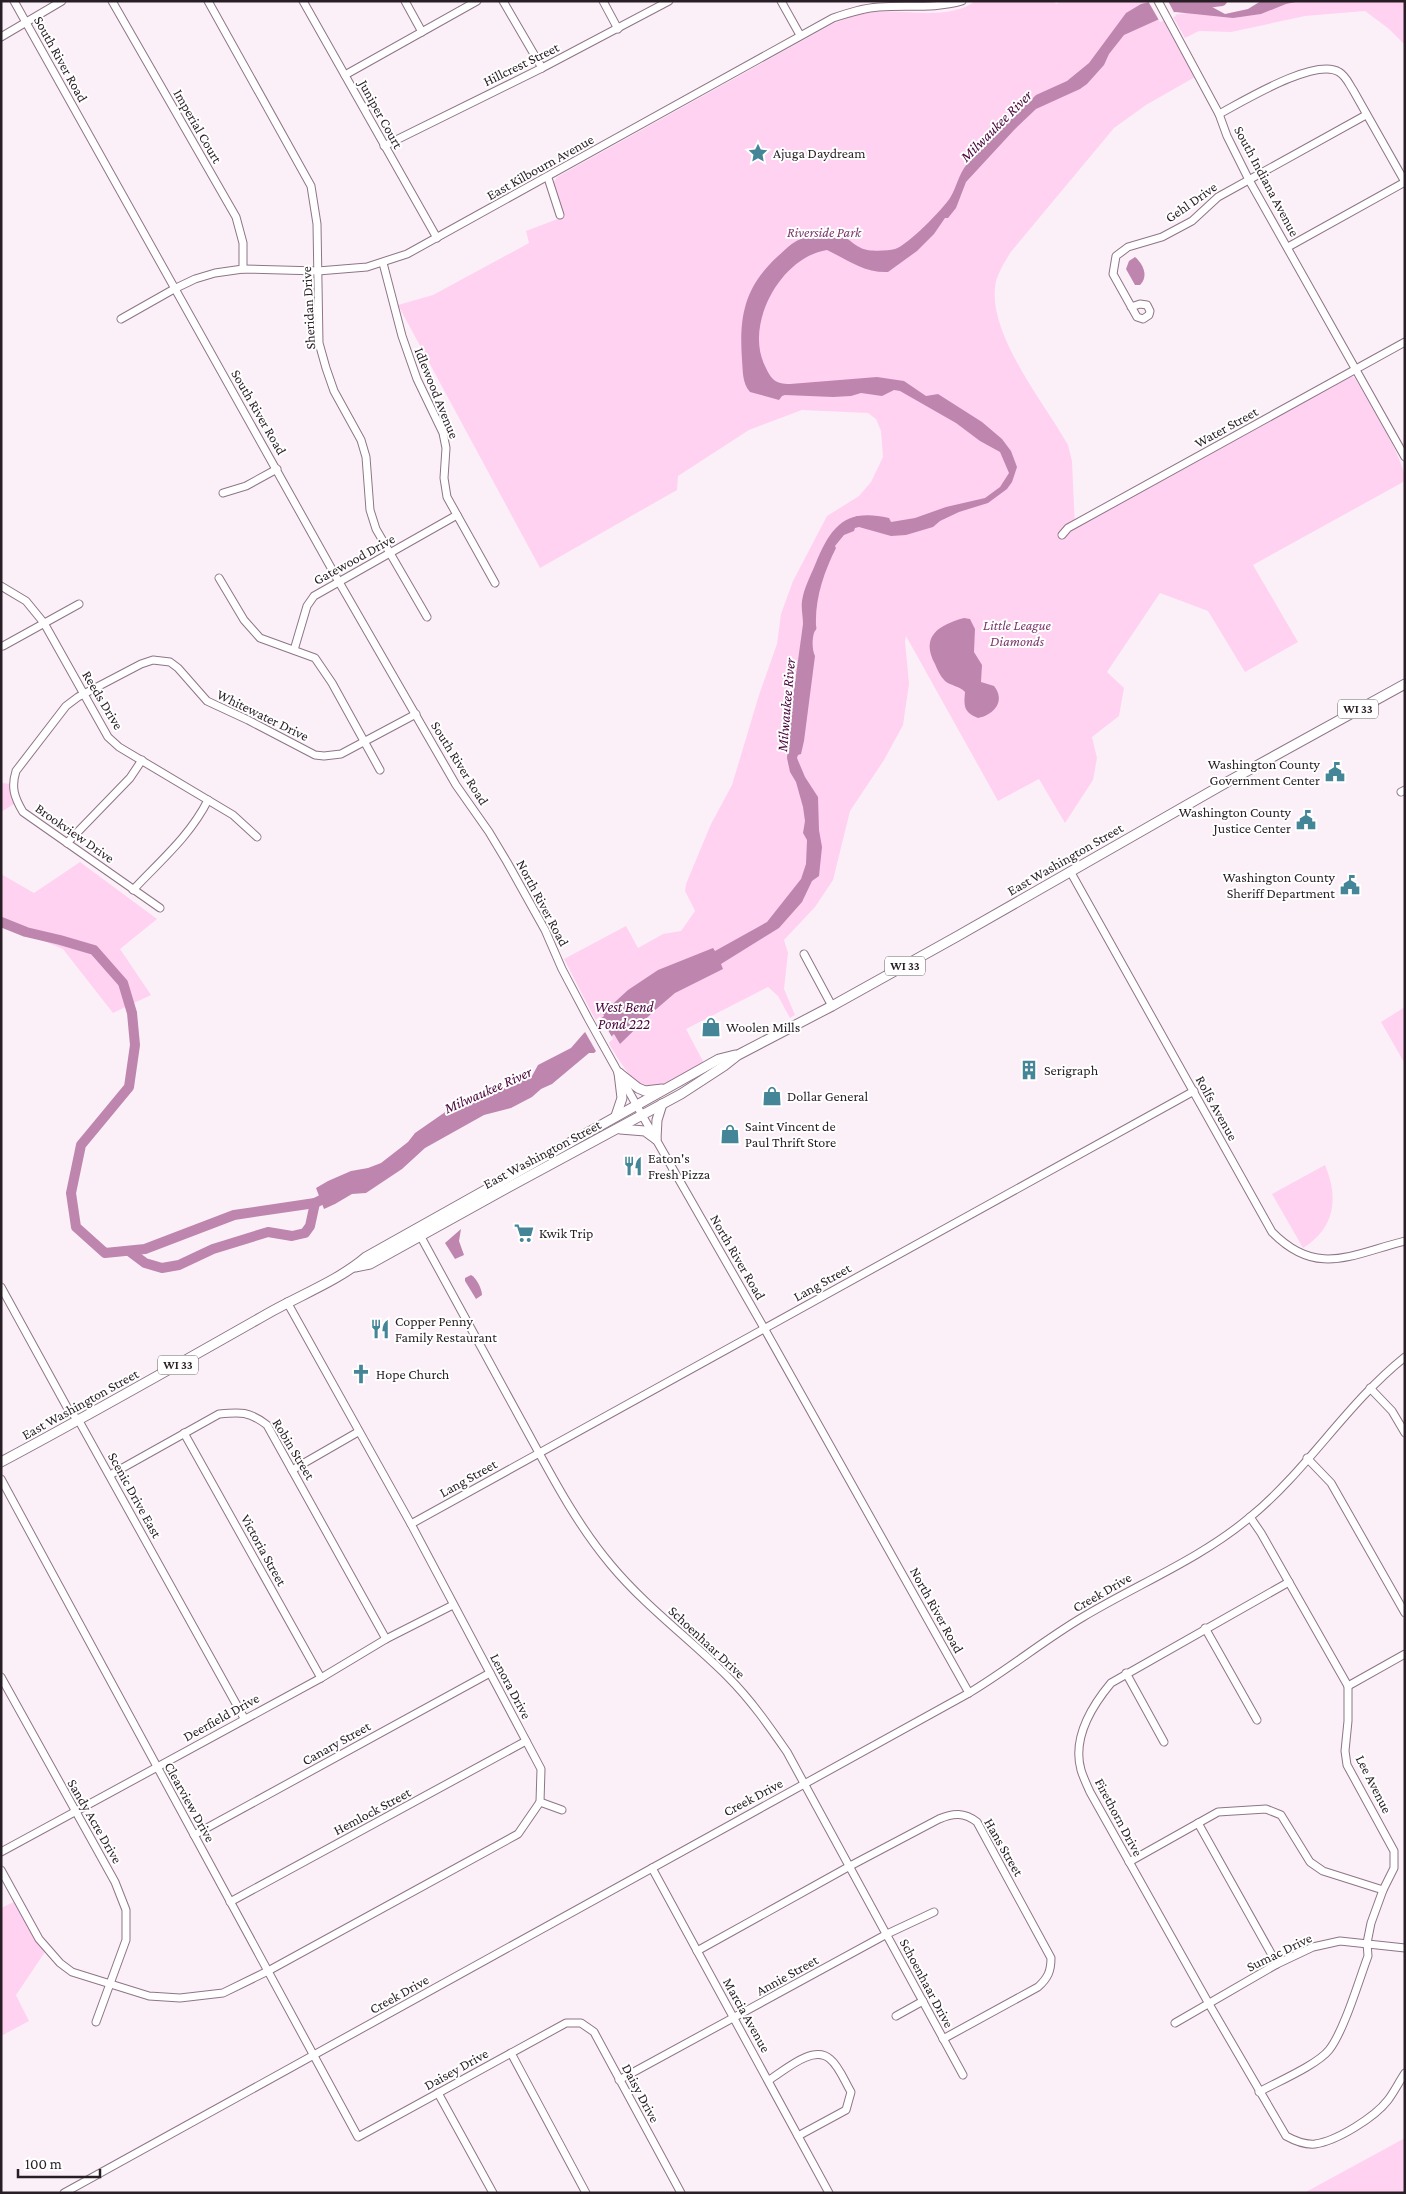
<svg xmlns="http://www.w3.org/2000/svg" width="1406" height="2194" font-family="'Crimson Pro',serif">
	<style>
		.green { fill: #ffd2f1 }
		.water { fill: #be86ae }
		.pier { fill: #fcf0f8 }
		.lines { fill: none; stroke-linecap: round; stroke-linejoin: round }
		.river { stroke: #be86ae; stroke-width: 10 }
		.minor-casing { stroke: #8e7587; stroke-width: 9 }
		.major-casing { stroke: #8e7587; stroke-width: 11 }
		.minor { stroke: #fff; stroke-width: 7 }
		.major { stroke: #fff; stroke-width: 9 }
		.labels { text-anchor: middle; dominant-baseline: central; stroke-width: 4; stroke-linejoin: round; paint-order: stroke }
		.shield { fill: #fff; stroke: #686266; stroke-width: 1 }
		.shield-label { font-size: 12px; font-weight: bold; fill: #281e25 }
		.street-label { font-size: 14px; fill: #281e25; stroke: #fff }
		.poi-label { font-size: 14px; fill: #281e25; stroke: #fff; text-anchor: start }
		.park-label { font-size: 14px; font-style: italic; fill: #7a366a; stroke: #fff }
		.water-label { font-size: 15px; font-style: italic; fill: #4a053d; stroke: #fff }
	</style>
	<rect width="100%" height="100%" fill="#fcf0f8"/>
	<!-- green -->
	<g class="green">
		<path d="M 976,1 L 1054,1 L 1056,4 L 1061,1 L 1153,1 L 1195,77 L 1146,105 L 1114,128 L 1010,253 C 1004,264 996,275 995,288 C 990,337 1045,404 1068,445 L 1072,461 L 1075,528 L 1352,376 L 1355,378 C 1367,400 1405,458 1405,481 L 1253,565 L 1298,642 L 1245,672 L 1208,611 L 1160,593 L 1107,672 L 1124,688 L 1119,716 L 1092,737 L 1097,758 L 1093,780 L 1065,823 L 1039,779 L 998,801 L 906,636 L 905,641 L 909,684 L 903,725 L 884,760 L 850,811 L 833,880 L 815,907 L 784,940 L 788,953 L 784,989 L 795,1015 L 790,1018 L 778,996 L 768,987 L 686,1029 L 704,1063 C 690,1070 658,1092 643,1087 C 623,1080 576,981 564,959 L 626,926 L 638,948 L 663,934 L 681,931 L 695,911 L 685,891 L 686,884 L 711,824 L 732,785 L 759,695 L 777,644 L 781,614 L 793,581 L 827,516 L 859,496 L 871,482 L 883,457 L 881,431 L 876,419 L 868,413 L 802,410 L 749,430 L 678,476 L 677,490 L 540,568 L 398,305 L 433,295 L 529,243 L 526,231 L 563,217 L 560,203 L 553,183 L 557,177 L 834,23 C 848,18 861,13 876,12 C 908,9 947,21 976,1 Z"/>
		<polygon points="1281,1 1405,1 1405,45 1389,29 1365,11 1305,16 1231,32 1199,31 1185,38 1172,15 1195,12 1243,15"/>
		<polygon points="1,783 12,784 17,802 1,812"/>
		<polygon points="80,862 157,919 120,949 151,995 113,1013 63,949 1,923 1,874 34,893"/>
		<polygon points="1405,1007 1405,1064 1381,1022"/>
		<path d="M 1325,1165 C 1339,1198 1335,1228 1303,1248 L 1272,1194 Z"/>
		<polygon points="18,1900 47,1949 16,1995 29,2021 1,2036 1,1908"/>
		<polygon points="1405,2138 1405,2193 1304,2193"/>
	</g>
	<!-- water -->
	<g class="water">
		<path d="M 1153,1 L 1201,1 L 1225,14 L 1248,9 L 1261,1 L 1300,1 L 1286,4 L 1261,14 L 1233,18 L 1175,12 L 1124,35 L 1109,54 L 1104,65 L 1087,84 L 1080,89 L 1036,109 L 1015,129 L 966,182 L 956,208 L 948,218 L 945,218 L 934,234 L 917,251 L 888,272 C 864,273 848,260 827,250 C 781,257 744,324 765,366 C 771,379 775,384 790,384 L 877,377 L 904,381 L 926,396 L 938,394 L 982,422 L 1002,439 L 1011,451 L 1017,467 L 1012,482 L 1007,489 L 988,503 L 959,512 L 940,521 L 933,527 L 906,535 L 891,536 L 859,527 L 855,528 L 854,531 L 844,535 L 835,546 L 836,548 C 824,572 815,598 816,625 C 817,631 816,628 814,633 C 812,639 812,650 815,656 L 804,741 L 801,754 L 798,755 L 797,758 L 805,777 L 818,797 L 819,830 L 822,847 L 819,876 L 812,881 L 802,902 L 779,928 L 721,964 L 723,969 L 675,993 L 654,1011 L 620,1044 L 614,1034 L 594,1053 L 589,1053 L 552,1084 L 541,1089 L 532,1097 L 511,1108 L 484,1115 L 425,1148 L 402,1169 L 366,1193 L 352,1194 L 335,1204 L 324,1209 L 316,1188 L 328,1181 L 351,1171 L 368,1168 L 381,1163 L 408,1142 L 415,1133 L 451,1108 L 520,1082 L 527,1072 L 532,1076 L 538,1065 L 571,1048 L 584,1033 L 604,1016 L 603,1013 L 628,990 L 658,970 L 713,948 L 715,951 L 767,922 L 801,879 L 806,864 L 807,840 L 803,833 L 805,821 L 803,807 L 796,782 L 790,772 L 787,758 L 789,726 L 803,624 C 803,616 801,609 802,601 C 804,588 810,577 815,565 C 831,526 845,508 889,518 L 891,522 L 915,518 L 946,507 L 985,498 L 1000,487 L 1009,473 L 1000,452 L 980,441 L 956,423 L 900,391 L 894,390 L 882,396 L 861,393 L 851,396 L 833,397 L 785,395 L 782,396 L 779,400 L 750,392 C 742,383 743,371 742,360 C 739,317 744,288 777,257 C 784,251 792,242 801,239 C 814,235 833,232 846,238 C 851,241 856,246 861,248 C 869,252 887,251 895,249 C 908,245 942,210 950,198 C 957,187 958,175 967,164 L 1003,127 L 1036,95 L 1067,81 L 1089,63 L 1126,13 L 1141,4 Z"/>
		<path d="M 1135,257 C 1143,264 1149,276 1140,285 L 1135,285 L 1126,269 L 1129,261 Z"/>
		<path d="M 964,618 L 970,619 L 975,629 L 974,652 L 982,665 L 981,682 L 994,686 C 1006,701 994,715 978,718 C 963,712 964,705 965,692 C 960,686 951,686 945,681 C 940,676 937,669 935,664 C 920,636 939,625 964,618 Z"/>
		<polygon points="461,1229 459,1241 464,1255 455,1259 445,1243"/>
		<path d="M 471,1275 C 476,1277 482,1289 482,1295 L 476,1299 L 465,1281 L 465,1278 Z"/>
	</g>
	<!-- pier -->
	<g class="pier">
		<polygon points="1148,1 1168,1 1176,16 1160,22"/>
		<polygon points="600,1016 613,1039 597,1053 584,1030"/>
	</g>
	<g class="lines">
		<!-- river -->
		<g class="river">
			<polyline points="1191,5 1222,1"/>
			<polyline points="858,521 896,528"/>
			<polyline points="1,922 26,932 60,940 94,950 123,983 132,1013 135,1045 129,1087 81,1145 71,1193 76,1227 105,1253 145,1249 234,1215 315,1203 331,1195"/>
			<polyline points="129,1251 145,1263 162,1268 179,1265 213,1249 268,1232 292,1236 305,1233 310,1226 315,1203"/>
		</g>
		<defs>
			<g id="minor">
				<polyline points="14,1 339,582 456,785 489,832 507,862 545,930 562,969 589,1020 642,1115 764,1328 969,1693"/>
				<polyline points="112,1 236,217 243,243 243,269"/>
				<polyline points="208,1 311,186 317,224 319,343 326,368 334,391 361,440 366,457 370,510 376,529 427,617"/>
				<polyline points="303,1 437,238"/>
				<polyline points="405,1 422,32"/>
				<polyline points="503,1 542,68"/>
				<polyline points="603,1 618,29"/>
				<polyline points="781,1 800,35"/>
				<polyline points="1158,1 1219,114 1227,136 1249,180 1405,457"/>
				<polyline points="1,37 62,1"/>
				<polyline points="345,75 477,1"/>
				<path d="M 1219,114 C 1242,102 1315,57 1339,72 C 1346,76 1349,84 1353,90 L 1405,182"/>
				<polyline points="384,146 542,68 669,1"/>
				<polyline points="548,178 560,215"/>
				<polyline points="1288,247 1405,182"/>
				<polyline points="383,263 402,336 417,379 443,433 446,448 444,478 447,497 495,583"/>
				<polyline points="1131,307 1140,304 1147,305 1150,311 1149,315 1143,319 1137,317 1113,274 1116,256 1128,247 1162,237 1192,221 1218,197 1366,115"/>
				<path d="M 121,319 L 174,289 L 195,279 L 215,273 L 243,269 L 318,271 L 367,267 L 407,254 L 833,18 C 848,13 863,8 879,7 C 907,5 935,9 962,1"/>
				<polyline points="223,493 246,486 277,469"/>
				<polyline points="1062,535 1068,528 1405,342"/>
				<polyline points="219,578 244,620 260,638 315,658 332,683 380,770"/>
				<polyline points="1,586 26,601 44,623 108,737 119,747 233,815 257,837"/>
				<polyline points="3,646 79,604"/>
				<polyline points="294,650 307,606 314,596 457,515"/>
				<polyline points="1401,792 1405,790"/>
				<polyline points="67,843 130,778 142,760"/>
				<path d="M 1070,871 L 1272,1232 C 1317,1278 1352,1254 1405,1241"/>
				<path d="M 133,890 C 160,861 190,836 208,800"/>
				<path d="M 160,908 L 23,812 C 14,797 11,787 16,771 L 66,706 L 78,697 L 141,664 L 153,660 L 170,662 L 178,668 L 207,701 L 248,720 L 315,755 L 324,756 L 341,754 L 416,714"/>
				<polyline points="804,954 832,1006"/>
				<path d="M 421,1237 C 454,1298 488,1359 521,1420 C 548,1469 574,1521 611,1565 C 646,1607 690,1639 728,1677 C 751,1700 769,1726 787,1752 L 963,2075"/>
				<polyline points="1,1287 68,1409 79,1421 244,1718"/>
				<polyline points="1370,1388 1392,1411 1405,1433"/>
				<polyline points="184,1433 321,1678"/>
				<polyline points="1307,1458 1331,1483 1405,1613"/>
				<polyline points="292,1470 358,1432"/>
				<path d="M 110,1475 L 219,1414 C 240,1412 249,1411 267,1425 L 386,1639"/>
				<polyline points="1,1479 358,2137 566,2023 581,2023 594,2032 681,2193"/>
				<path d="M 1250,1517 L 1261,1533 L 1348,1686 L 1348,1721 L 1345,1751 L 1347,1765 L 1394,1851 L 1394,1868 L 1383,1890 L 1371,1923 L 1367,1943 L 1368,1956 C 1359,1980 1344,2031 1329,2050 C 1317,2065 1277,2082 1259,2092"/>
				<polyline points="411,1524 1194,1091"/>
				<path d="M 1289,1582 L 1111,1683 C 1091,1707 1072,1738 1081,1770 C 1083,1777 1087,1785 1090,1792 L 1209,2004 L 1286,2136 C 1295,2141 1304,2145 1315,2144 C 1337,2141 1375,2117 1388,2100 C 1394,2092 1399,2082 1405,2073"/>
				<polyline points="1205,1628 1257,1720"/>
				<polyline points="1126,1673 1164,1742"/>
				<polyline points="1,1677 115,1882 126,1910 126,1940 96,2022"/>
				<polyline points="1348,1686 1405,1654"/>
				<polyline points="540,1802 562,1810"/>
				<polyline points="1198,1823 1277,1964"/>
				<polyline points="194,1835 490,1673"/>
				<polyline points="1,1852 321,1678 386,1639 453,1605"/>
				<polyline points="1129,1862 1218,1812 1266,1809 1281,1815 1310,1862 1323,1871 1383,1890"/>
				<polyline points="652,1868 829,2193"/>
				<polyline points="1,1870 39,1939 60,1963 72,1972 149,1996 180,1998 223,1993 268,1971 518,1834 540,1802 541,1769 411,1524 287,1302"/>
				<polyline points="230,1902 526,1741"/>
				<path d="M 697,1951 L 850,1866 L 939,1819 C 953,1813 964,1812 977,1822 L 1051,1958 C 1051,1971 1048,1978 1038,1987 L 943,2039"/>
				<polyline points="896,2016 923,2001"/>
				<polyline points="1175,2023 1277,1964 1313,1947 1340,1941 1405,1948"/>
				<polyline points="511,2053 586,2193"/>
				<polyline points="619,2080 887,1934 934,1912"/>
				<path d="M 769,2080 C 784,2071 813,2044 830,2059 C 839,2066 845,2082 851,2092 L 846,2110 L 798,2136"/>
				<polyline points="438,2093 493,2193"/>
				<path d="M 64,2193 L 969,1693 C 1009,1669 1044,1640 1083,1617 C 1138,1584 1200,1559 1249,1518 C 1307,1471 1346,1404 1405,1357"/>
			</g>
			<g id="major">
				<polyline points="619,1073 638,1088 645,1091 662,1089"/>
				<polyline points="616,1116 622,1098 619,1073"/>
				<polyline points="620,1129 645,1131 656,1139"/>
				<polyline points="656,1139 657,1120 662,1104"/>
				<polyline points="355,1267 370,1264 507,1188 681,1094 724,1066 738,1055 832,1006 956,937 1229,781 1405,684"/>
				<path d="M 1,1462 C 91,1414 179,1364 267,1314 C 300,1295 338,1281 366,1257 L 719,1059 L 735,1055"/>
			</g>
		</defs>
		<!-- minor casing -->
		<use href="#minor" class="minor-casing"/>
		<!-- major casing -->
		<use href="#major" class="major-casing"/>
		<!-- minor -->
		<use href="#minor" class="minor"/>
		<!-- major -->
		<use href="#major" class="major"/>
	</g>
	<!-- icons -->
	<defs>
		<symbol id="sight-bare" viewBox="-9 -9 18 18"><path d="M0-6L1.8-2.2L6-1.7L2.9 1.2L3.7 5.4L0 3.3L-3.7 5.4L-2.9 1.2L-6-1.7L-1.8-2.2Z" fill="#448697" stroke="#fff" stroke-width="2.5" paint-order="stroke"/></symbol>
		<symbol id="civic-bare" viewBox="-9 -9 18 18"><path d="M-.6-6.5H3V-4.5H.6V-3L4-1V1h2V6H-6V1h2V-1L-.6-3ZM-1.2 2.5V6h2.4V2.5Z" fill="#448697" stroke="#fff" stroke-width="2.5" paint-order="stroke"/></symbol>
		<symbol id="shop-bare" viewBox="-9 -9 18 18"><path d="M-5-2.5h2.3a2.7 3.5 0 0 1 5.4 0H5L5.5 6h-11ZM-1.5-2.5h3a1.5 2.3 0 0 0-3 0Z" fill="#448697" stroke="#fff" stroke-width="2.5" paint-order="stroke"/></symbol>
		<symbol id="building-bare" viewBox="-9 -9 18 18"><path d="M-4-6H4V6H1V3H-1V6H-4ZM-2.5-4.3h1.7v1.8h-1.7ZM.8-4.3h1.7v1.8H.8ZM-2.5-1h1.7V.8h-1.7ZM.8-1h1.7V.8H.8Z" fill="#448697" stroke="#fff" stroke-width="2.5" paint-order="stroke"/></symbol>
		<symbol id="restaurant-bare" viewBox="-9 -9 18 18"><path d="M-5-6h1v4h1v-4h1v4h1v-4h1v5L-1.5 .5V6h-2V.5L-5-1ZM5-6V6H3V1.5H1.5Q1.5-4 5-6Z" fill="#448697" stroke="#fff" stroke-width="2.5" paint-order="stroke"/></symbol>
		<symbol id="supermarket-bare" viewBox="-9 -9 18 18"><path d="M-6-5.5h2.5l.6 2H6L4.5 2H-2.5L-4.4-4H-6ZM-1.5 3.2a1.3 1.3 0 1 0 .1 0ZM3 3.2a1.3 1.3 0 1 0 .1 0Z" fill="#448697" stroke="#fff" stroke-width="2.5" paint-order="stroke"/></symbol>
		<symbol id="church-bare" viewBox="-9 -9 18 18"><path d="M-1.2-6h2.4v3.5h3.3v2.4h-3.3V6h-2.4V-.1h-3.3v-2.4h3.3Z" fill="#448697" stroke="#fff" stroke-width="2.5" paint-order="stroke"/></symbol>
	</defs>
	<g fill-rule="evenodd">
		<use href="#sight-bare" x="744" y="139" width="28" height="28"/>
		<use href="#civic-bare" x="1321" y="758" width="28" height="28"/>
		<use href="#civic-bare" x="1292" y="806" width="28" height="28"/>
		<use href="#civic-bare" x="1336" y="871" width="28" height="28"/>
		<use href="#shop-bare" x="697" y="1013" width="28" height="28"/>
		<use href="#building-bare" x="1015" y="1056" width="28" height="28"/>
		<use href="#shop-bare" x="758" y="1082" width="28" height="28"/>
		<use href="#shop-bare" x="716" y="1120" width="28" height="28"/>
		<use href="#restaurant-bare" x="619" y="1152" width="28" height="28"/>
		<use href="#supermarket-bare" x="510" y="1219" width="28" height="28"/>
		<use href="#restaurant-bare" x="366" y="1315" width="28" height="28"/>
		<use href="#church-bare" x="347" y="1360" width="28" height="28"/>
	</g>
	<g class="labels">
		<!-- shield labels -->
		<g class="shield">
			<rect x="1338" y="699.5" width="40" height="19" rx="4"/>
			<rect x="885" y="956.5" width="40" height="19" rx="4"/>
			<rect x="158" y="1355.5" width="40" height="19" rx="4"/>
		</g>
		<g class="shield-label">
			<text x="1358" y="709">WI 33</text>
			<text x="905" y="966">WI 33</text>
			<text x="178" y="1365">WI 33</text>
		</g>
		<!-- street labels -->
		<g class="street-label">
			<text transform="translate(61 59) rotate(61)">South River Road</text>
			<text transform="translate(521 64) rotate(-26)">Hillcrest Street</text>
			<text transform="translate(381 114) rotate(61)">Juniper Court</text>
			<text transform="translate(198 126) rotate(60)">Imperial Court</text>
			<text transform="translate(540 167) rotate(-29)">East Kilbourn Avenue</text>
			<text transform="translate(1267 181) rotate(62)">South Indiana Avenue</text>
			<text transform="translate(1191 202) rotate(-35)">Gehl Drive</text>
			<text transform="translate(308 308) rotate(-93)">Sheridan Drive</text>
			<text transform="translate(437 393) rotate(68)">Idlewood Avenue</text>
			<text transform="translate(259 412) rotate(60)">South River Road</text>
			<text transform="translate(1226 427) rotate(-29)">Water Street</text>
			<text transform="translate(354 559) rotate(-29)">Gatewood Drive</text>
			<text transform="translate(103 700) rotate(59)">Reeds Drive</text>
			<text transform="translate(263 715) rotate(26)">Whitewater Drive</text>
			<text transform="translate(460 763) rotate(58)">South River Road</text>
			<text transform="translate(75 833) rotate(35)">Brookview Drive</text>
			<text transform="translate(1065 859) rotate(-30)">East Washington Street</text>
			<text transform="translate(543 903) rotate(62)">North River Road</text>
			<text transform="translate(1217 1108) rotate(61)">Rolfs Avenue</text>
			<text transform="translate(542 1154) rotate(-28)">East Washington Street</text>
			<text transform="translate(738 1257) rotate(60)">North River Road</text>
			<text transform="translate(822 1282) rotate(-29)">Lang Street</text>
			<text transform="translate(80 1404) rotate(-29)">East Washington Street</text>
			<text transform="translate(294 1449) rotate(59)">Robin Street</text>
			<text transform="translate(468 1478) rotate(-29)">Lang Street</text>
			<text transform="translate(135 1495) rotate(61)">Scenic Drive East</text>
			<text transform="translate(264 1550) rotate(61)">Victoria Street</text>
			<text transform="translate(1102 1592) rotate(-30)">Creek Drive</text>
			<text transform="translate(937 1610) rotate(61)">North River Road</text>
			<text transform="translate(707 1642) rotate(43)">Schoenhaar Drive</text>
			<text transform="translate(511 1686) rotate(62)">Lenora Drive</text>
			<text transform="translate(221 1717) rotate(-29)">Deerfield Drive</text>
			<text transform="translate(336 1743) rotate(-29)">Canary Street</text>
			<text transform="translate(1374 1784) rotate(63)">Lee Avenue</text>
			<text transform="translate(753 1797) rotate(-28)">Creek Drive</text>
			<text transform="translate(190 1802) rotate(61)">Clearview Drive</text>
			<text transform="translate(372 1811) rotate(-28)">Hemlock Street</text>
			<text transform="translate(1119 1817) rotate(62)">Firethorn Drive</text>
			<text transform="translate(95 1821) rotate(60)">Sandy Acre Drive</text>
			<text transform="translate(1004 1847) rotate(60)">Hans Street</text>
			<text transform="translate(1279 1952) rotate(-26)">Sumac Drive</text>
			<text transform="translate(787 1975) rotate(-29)">Annie Street</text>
			<text transform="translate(927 1983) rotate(62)">Schoenhaar Drive</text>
			<text transform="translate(399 1994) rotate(-29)">Creek Drive</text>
			<text transform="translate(747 2015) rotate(61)">Marcia Avenue</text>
			<text transform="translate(456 2069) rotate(-29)">Daisey Drive</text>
			<text transform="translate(641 2093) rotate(62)">Daisy Drive</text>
		</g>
		<!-- poi labels -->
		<g class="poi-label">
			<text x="773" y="153">Ajuga Daydream</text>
			<text x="1320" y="764" text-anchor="end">Washington County<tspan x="1320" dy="16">Government Center</tspan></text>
			<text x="1291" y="812" text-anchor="end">Washington County<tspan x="1291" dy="16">Justice Center</tspan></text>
			<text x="1335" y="877" text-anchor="end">Washington County<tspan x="1335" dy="16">Sheriff Department</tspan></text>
			<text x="726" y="1027">Woolen Mills</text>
			<text x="1044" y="1070">Serigraph</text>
			<text x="787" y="1096">Dollar General</text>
			<text x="745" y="1126">Saint Vincent de<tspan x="745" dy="16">Paul Thrift Store</tspan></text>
			<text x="648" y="1158">Eaton's<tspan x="648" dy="16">Fresh Pizza</tspan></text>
			<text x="539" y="1233">Kwik Trip</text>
			<text x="395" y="1321">Copper Penny<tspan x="395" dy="16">Family Restaurant</tspan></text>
			<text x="376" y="1374">Hope Church</text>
		</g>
		<!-- park labels -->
		<g class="park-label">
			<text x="824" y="232">Riverside Park</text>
			<text x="1017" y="625">Little League<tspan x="1017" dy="16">Diamonds</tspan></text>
		</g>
		<!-- water labels -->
		<g class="water-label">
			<text transform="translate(996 126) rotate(-45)">Milwaukee River</text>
			<text transform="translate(786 705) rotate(-85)">Milwaukee River</text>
			<text x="624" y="1007">West Bend<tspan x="624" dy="17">Pond 222</tspan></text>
			<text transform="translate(488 1090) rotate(-24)">Milwaukee River</text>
		</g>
	</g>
	<!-- border -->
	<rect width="1406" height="2194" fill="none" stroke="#281e25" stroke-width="5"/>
	<!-- scale -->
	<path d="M18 2169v8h82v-8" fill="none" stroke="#281e25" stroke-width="2.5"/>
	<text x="25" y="2169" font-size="15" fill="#281e25" stroke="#ffffff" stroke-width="4" paint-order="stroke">100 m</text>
</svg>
